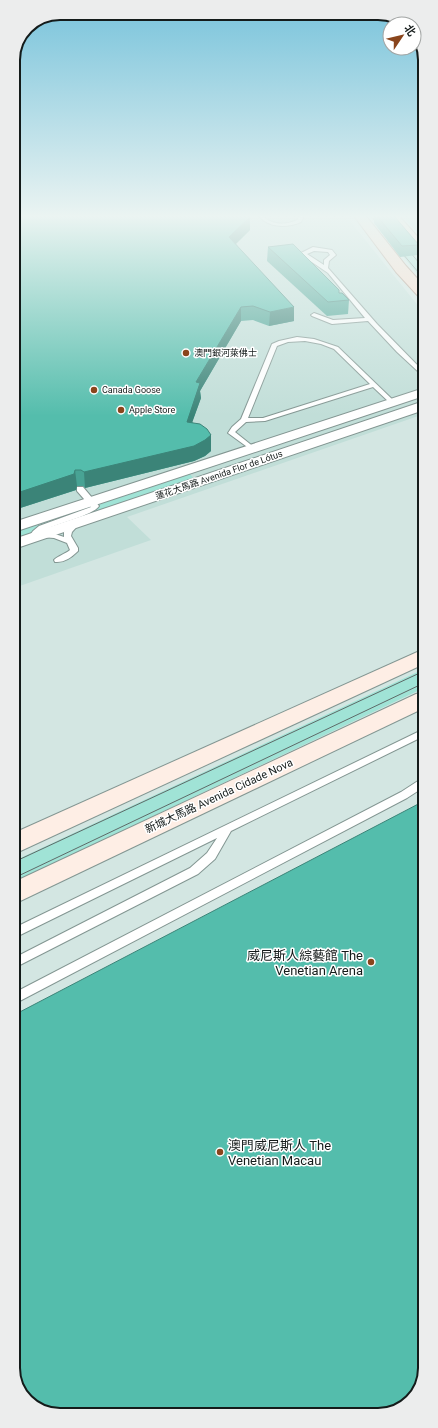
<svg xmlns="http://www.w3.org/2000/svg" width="438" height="1428" font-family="Roboto,'Noto Sans SC',sans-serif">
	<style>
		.built { fill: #c1ded8 }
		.green { fill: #a0e3d6 }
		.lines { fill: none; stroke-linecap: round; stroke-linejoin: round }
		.service-casing { stroke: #839692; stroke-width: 2 }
		.minor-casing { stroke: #839692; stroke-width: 2 }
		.secondary-casing { stroke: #839692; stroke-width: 2 }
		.primary-casing { stroke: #ab8a77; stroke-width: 2 }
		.service { fill: #fff; fill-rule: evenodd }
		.minor { fill: #fff; fill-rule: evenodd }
		.secondary { fill: #feeee5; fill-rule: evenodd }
		.primary { fill: #fedccb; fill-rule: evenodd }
		.tram { stroke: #5e6a68; stroke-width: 1 }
		.wall { fill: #48a394 }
		.shaded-wall { fill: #3b8478 }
		.building { fill: #54bdac; stroke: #3b8478 }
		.poi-dot { fill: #8a451c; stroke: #fff; stroke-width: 1.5 }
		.labels { text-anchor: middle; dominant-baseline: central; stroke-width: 3; stroke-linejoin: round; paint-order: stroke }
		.far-poi-label { font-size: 9px; fill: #141b1a; stroke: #fff; text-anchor: start }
		.far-street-label { font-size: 9px; fill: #141b1a; stroke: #fff }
		.street-label { font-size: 11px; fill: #141b1a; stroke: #fff }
		.near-poi-label { font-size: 13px; fill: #141b1a; stroke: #fff; text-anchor: end }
		.rim { fill: none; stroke: #141b1a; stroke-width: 2 }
	</style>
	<rect width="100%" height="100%" fill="#d3e6e2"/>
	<!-- built -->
	<polygon class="built" points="13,216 346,216 424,313 424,414 127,517 151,540 14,588"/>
	<!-- green -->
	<g class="green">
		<polygon points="370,216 381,216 424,266 424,282"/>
		<polygon points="403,216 420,216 424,220 424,240"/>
		<polygon points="189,473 194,479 14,539 14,532"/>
		<polygon points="424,669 424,688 14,882 14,861"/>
	</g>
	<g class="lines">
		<defs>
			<g id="service">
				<path d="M 259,216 C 264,215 265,219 270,221 C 279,225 289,224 297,220 L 300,216 L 304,216 L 301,222 C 287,228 269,228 259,216 Z"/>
				<path d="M 313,247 L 332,250 L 336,255 L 329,261 L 328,268 L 377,324 L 424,372 L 424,377 L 397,352 L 368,321 L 332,324 L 312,316 L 311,315 L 314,313 L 333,320 L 365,318 L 328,273 L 306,258 L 301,253 ZM 314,251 L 328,252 L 330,255 L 324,260 L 324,265 L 307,254 Z"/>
				<path d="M 297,337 L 314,339 L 338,347 L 395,402 L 390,403 L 373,387 L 265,421 L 246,422 L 235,432 L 255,448 L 254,449 L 250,449 L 228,433 L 232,427 L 241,419 L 272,344 L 279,341 ZM 305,341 L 321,344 L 334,349 L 370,384 L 263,418 L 248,418 L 277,346 L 288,342 Z"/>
				<path d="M 77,487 L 83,487 L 99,506 C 93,516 52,524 39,533 L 55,534 L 64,537 L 64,532 L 73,521 L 79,521 L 80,523 L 72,532 L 71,536 L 78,548 L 78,551 C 72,557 64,563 55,562 L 54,560 C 58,556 65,554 70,550 L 67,543 L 54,538 L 41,537 L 37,535 L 35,540 L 32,540 L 28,538 L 33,531 L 39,526 L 91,507 L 77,491 Z"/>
				<polygon points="424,729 424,736 231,831 215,859 198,874 14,968 14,958 190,868 207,853 217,838 14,938 14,928"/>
				<polygon points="421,779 424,779 424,787 407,798 14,1004 14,993 401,792"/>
			</g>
			<g id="minor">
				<polygon points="417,216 424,216 424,221"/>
				<polygon points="424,388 424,396 14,532 14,522"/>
				<polygon points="424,401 424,410 14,549 14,539"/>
			</g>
			<g id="secondary">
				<polygon points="424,649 424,664 14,854 14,833"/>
				<polygon points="424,692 424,708 14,904 14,882 416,694"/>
			</g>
			<g id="primary">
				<polygon points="354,216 366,216 406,266 424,286 424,298 419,297 396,272"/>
				<polygon points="387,216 399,216 424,244 424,256 420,255"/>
			</g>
		</defs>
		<!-- service casing -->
		<use href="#service" class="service-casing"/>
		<!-- minor casing -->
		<use href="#minor" class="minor-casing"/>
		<!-- secondary casing -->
		<use href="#secondary" class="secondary-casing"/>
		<!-- primary casing -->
		<use href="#primary" class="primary-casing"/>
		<!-- service -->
		<use href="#service" class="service"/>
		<!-- minor -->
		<use href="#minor" class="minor"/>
		<!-- secondary -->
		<use href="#secondary" class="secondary"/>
		<!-- primary -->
		<use href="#primary" class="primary"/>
		<!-- tram -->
		<g class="tram">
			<polyline points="371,216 380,227"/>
			<polyline points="405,246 424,269"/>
			<polyline points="397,247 424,279"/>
			<polyline points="14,862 424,671"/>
			<polyline points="14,878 424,683"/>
		</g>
	</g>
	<!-- wall -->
	<g class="wall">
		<polygon points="13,216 250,217 250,230 236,244 294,321 269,326 253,320 241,321 200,391 201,398 192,422 211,435 211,451 205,456 194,461 85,488 83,486 77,486 76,490 14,510"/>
		<polygon points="374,216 394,216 419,245 418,255 400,257 374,223"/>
		<polygon points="268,247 349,300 348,314 327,316 267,261"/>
	</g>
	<!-- shaded-wall -->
	<g class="shaded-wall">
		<polygon points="250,217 250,230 229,250 229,237"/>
		<polygon points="241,307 241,321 200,391 201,398 187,437 187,422 196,382"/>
		<polygon points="294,307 294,321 269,326 270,312"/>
		<polygon points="211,435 211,451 205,456 194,461 85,488 84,472"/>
		<polygon points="75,470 77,486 76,490 14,510 14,494"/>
	</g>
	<!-- building -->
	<g class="building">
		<polygon points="13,216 249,216 250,217 229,237 294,307 270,312 253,306 241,307 196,382 200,383 187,422 200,424 207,429 211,435 205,440 194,446 84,472 81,470 75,470 74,474 14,494"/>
		<polygon points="377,216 394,216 419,245 402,246"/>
		<polygon points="293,244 339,290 339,293 342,293 349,300 328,302 268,247"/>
		<polygon points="424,801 425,1368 415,1397 390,1413 57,1415 29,1404 15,1380 14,1015"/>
	</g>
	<!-- sky -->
	<linearGradient id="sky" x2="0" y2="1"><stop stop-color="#78c3db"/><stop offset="0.52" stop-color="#ebf4f2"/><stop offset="1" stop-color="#ebf4f2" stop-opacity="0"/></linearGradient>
	<rect width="438" height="416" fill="url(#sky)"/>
	<!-- markers -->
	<g class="poi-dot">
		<circle cx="186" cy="353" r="4"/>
		<circle cx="94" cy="390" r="4"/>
		<circle cx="121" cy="410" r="4"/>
		<circle cx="371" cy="962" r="4"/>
		<circle cx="220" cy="1152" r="4"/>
	</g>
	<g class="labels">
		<!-- far-poi labels -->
		<g class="far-poi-label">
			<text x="194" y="353">澳門銀河萊佛士</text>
			<text x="102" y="390">Canada Goose</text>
			<text x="129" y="410">Apple Store</text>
		</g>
		<!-- far-street labels -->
		<g class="far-street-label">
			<text transform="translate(219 475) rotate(-19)">蓮花大馬路 Avenida Flor de Lótus</text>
		</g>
		<!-- street labels -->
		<g class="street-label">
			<text transform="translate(219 796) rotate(-25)">新城大馬路 Avenida Cidade Nova</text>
		</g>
		<!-- near-poi labels -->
		<g class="near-poi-label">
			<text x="363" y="955">威尼斯人綜藝館 The<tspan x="363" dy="15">Venetian Arena</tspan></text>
			<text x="228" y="1145" text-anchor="start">澳門威尼斯人 The<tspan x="228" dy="15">Venetian Macau</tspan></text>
		</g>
	</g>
	<!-- crop -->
	<path d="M0 0H438V1428H0ZM60 20H378A40 40 0 0 1 418 60V1368A40 40 0 0 1 378 1408H60A40 40 0 0 1 20 1368V60A40 40 0 0 1 60 20Z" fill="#eceded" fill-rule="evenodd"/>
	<path class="rim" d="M60 20H378A40 40 0 0 1 418 60V1368A40 40 0 0 1 378 1408H60A40 40 0 0 1 20 1368V60A40 40 0 0 1 60 20Z"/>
	<!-- north arrow -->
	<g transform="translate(402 36) rotate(55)"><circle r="19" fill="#ffffff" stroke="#a1a4a3"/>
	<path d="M0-3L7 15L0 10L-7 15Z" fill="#8a451c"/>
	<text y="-6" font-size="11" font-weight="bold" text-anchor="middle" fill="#141b1a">北</text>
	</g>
</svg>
